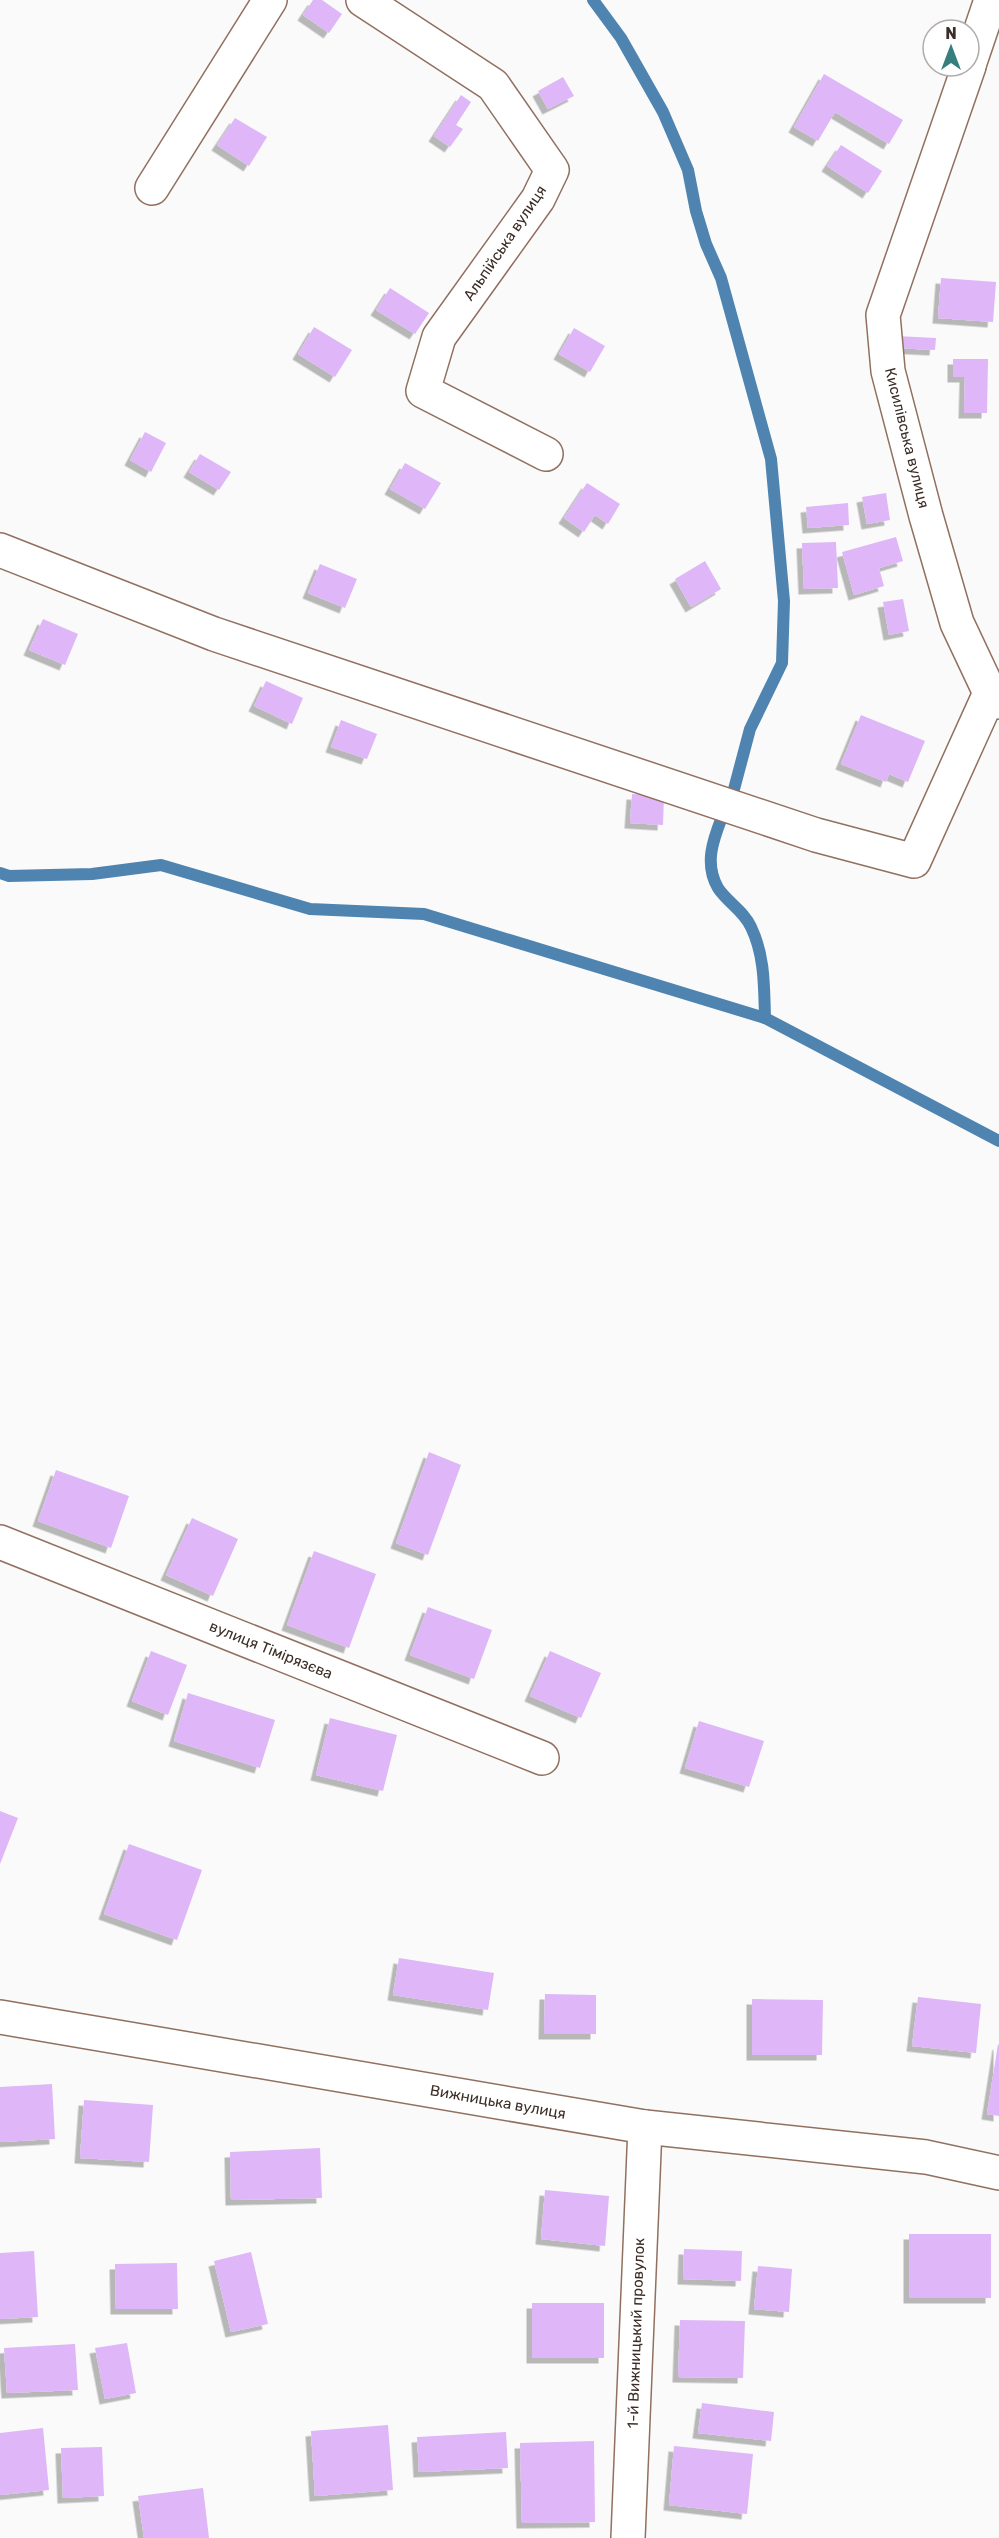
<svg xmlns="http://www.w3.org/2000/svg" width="999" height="2538" font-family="Rubik,sans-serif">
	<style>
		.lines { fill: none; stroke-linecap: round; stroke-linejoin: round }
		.stream { stroke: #4f84b0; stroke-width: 12 }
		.building { fill: #dfb6f8; filter: url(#shadow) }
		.minor-casing { stroke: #91705f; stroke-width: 36 }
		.minor { stroke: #fff; stroke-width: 33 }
		.labels { text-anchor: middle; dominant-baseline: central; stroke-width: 6; stroke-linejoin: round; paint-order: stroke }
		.street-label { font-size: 15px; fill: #3c2e27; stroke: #fff }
	</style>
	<defs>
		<filter id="shadow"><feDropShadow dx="-5.5" dy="5.5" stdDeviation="0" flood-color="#0004"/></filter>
	</defs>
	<rect width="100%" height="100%" fill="#fafafa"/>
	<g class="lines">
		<!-- stream -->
		<g class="stream">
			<polyline points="593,0 621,38 663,112 688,170 696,211 706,244 721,278 771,459 784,601 782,663 750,729 733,793"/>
			<path d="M 722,817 C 713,840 704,864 718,888 C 727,902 744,911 751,927 C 765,956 764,987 765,1018"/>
			<polyline points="0,873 9,876 92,874 161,865 310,909 424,914 765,1018 999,1141"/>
		</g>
	</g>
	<!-- building -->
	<g class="building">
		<polygon points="313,0 322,0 342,14 329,33 303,15"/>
		<polygon points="824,74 903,120 889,144 835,112 818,141 794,127"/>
		<polygon points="563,77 574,96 548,109 538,91"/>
		<polygon points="461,95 471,102 456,125 463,129 450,147 434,136"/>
		<polygon points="235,118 267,137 249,166 217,145"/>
		<polygon points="841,145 882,171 868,193 827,166"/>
		<polygon points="941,278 996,282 993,322 938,318"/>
		<polygon points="390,288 429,313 415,334 376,310"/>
		<polygon points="314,327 352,350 335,377 298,354"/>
		<polygon points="574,328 605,346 590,372 559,354"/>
		<polygon points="896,336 936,338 935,350 895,348"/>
		<polygon points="953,359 988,359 987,413 964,413 965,377 953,377"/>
		<polygon points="145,432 166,443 151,472 130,460"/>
		<polygon points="200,454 231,472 219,490 189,472"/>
		<polygon points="405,463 441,483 425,509 390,489"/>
		<polygon points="587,483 620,504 608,524 595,515 584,532 564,518"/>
		<polygon points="886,493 890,520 867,524 862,497"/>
		<polygon points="848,503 849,525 808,528 806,507"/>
		<polygon points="896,537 903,561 879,568 884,586 854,595 842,552"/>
		<polygon points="836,542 838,588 804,589 802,543"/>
		<polygon points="705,561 721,589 691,607 675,579"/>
		<polygon points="320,564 357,579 345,608 308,593"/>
		<polygon points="903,599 909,631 889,635 883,602"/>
		<polygon points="43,619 78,634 65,665 29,650"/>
		<polygon points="266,681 303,698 292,724 254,706"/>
		<polygon points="861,715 925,741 908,782 889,774 886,782 841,764"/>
		<polygon points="341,720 377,734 367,759 331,747"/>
		<polygon points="632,794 664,796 663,825 630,823"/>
		<polygon points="429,1452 461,1465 428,1555 396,1543"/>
		<polygon points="56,1470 129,1496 111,1548 38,1521"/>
		<polygon points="192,1518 238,1539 213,1596 166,1575"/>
		<polygon points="314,1551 376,1574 349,1648 287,1625"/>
		<polygon points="428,1607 492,1630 474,1679 410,1655"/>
		<polygon points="151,1651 187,1665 168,1715 132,1701"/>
		<polygon points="550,1651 601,1673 581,1718 530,1696"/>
		<polygon points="188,1693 275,1720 260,1768 174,1741"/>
		<polygon points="330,1718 397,1735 383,1791 316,1775"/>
		<polygon points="699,1721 764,1741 749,1787 685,1768"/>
		<polygon points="0,1811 18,1818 0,1864"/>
		<polygon points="129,1844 202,1870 177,1940 104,1914"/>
		<polygon points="399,1958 494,1973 488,2010 393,1995"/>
		<polygon points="545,1994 596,1995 596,2034 544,2034"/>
		<polygon points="918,1997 981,2004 976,2053 912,2046"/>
		<polygon points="752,1999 823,2000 822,2055 752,2055"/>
		<polygon points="998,2044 999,2045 999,2116 987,2114"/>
		<polygon points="52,2084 55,2139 0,2142 0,2087"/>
		<polygon points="84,2100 153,2105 149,2162 80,2158"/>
		<polygon points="320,2148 322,2198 231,2200 230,2152"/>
		<polygon points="545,2190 609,2196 605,2246 541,2239"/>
		<rect x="909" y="2234" width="82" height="64"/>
		<polygon points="684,2249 742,2251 741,2281 683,2279"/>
		<polygon points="34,2251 38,2317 0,2319 0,2253"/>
		<polygon points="251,2252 268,2324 231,2332 214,2261"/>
		<polygon points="177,2263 178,2309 116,2309 115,2264"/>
		<polygon points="758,2266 792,2269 789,2312 754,2309"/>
		<rect x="532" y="2303" width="72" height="55"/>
		<polygon points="680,2320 745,2321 743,2378 678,2377"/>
		<polygon points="127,2343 136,2393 105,2399 95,2348"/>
		<polygon points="75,2344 78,2390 7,2393 4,2348"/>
		<polygon points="702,2403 774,2412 771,2441 698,2433"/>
		<polygon points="388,2425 393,2490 315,2496 311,2431"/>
		<polygon points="43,2428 49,2490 0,2495 0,2433"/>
		<polygon points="506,2432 508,2468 419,2472 417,2437"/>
		<polygon points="594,2441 595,2522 522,2523 520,2443"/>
		<polygon points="674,2446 753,2454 747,2514 669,2505"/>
		<polygon points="102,2447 104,2496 63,2498 61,2448"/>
		<polygon points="203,2488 209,2538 144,2538 138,2496"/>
	</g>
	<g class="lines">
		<defs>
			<g id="minor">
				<polyline points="363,0 493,85 552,170 538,199 439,337 423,391 546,454"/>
				<polyline points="969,65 991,0"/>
				<polyline points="969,66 883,315 888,371 926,516 957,623 990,693 999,702"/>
				<polyline points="152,188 270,0"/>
				<polyline points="0,550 214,634 816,835 914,861 990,693"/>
				<polyline points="0,1542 542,1758"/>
				<polyline points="0,2017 645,2127 926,2157 999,2173"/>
				<polyline points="628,2538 645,2127"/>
			</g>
		</defs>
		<!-- minor casing -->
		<use href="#minor" class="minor-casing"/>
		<!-- minor -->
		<use href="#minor" class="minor"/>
	</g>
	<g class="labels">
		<!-- street labels -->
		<g class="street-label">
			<text transform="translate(505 243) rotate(-56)">Альпійська вулиця</text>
			<text transform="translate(907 438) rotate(76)">Кисилівська вулиця</text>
			<text transform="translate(271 1650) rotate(22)">вулиця Тімірязєва</text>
			<text transform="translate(498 2102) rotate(10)">Вижницька вулиця</text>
			<text transform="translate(636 2333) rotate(-88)">1-й Вижницький провулок</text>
		</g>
	</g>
	<!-- north arrow -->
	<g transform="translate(951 48)"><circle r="28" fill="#ffffff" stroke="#b1aba9" stroke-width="1.5"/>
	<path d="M0-4.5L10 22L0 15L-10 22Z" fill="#367f7e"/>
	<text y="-9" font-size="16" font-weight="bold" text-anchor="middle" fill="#3c2e27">N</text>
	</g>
</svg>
